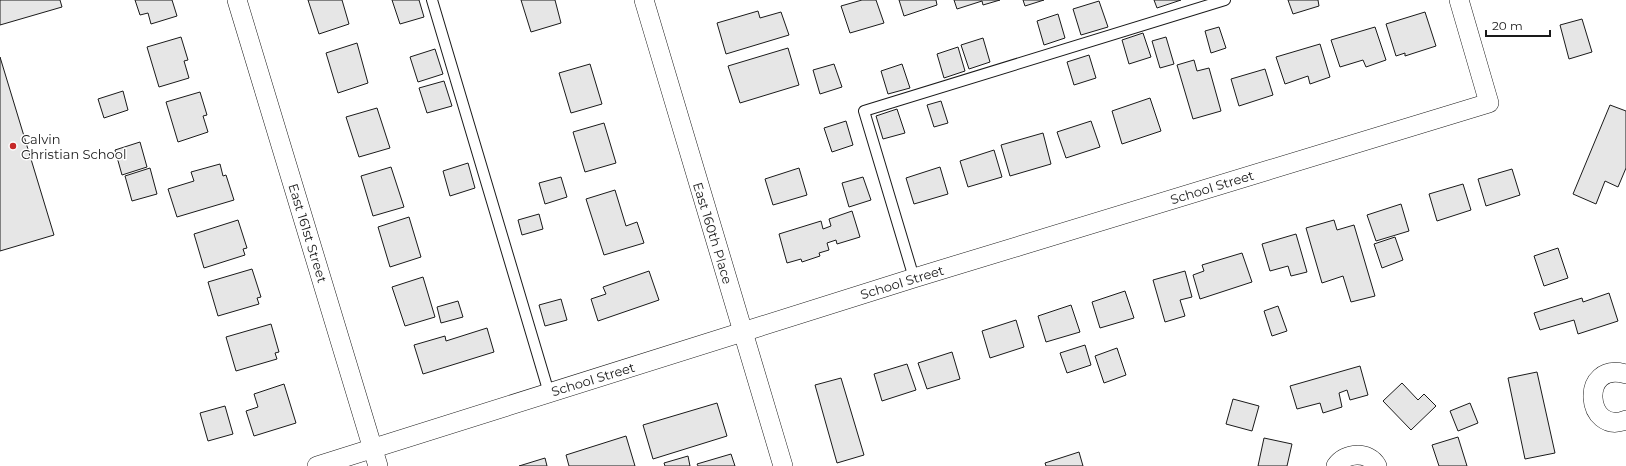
<svg xmlns="http://www.w3.org/2000/svg" width="1626" height="466" font-family="Montserrat,sans-serif">
	<style>
		.building { fill: #e6e6e6; stroke: #1a1a1a }
		.lines { fill: none; stroke-linecap: round; stroke-linejoin: round }
		.lane-casing { stroke: #1a1a1a; stroke-width: 12 }
		.street-casing { stroke: #1a1a1a; stroke-width: 20 }
		.lane { stroke: #fff; stroke-width: 10 }
		.street { stroke: #fff; stroke-width: 19 }
		.poi-dot { fill: #c62828; stroke: #fff; stroke-width: 1.5 }
		.labels { text-anchor: middle; dominant-baseline: central; stroke-width: 3; stroke-linejoin: round; paint-order: stroke }
		.poi-label { font-size: 13px; fill: #1a1a1a; stroke: #fff; text-anchor: start }
		.street-label { font-size: 13px; fill: #1a1a1a; stroke: #fff }
	</style>
	<rect width="100%" height="100%" fill="#fff"/>
	<!-- building -->
	<g class="building">
		<polygon points="0,0 60,0 62,7 0,25"/>
		<polygon points="135,0 172,0 177,16 151,24 148,13 140,15"/>
		<polygon points="308,0 342,0 349,24 319,34"/>
		<polygon points="392,0 419,0 424,17 400,24"/>
		<polygon points="521,0 555,0 561,23 531,32"/>
		<polygon points="862,0 876,0 884,23 850,33 841,6"/>
		<polygon points="899,0 936,0 937,5 904,16"/>
		<polygon points="954,0 1000,0 983,5 982,1 957,9"/>
		<polygon points="1023,0 1044,0 1025,6"/>
		<polygon points="1154,0 1181,0 1157,8"/>
		<polygon points="1288,0 1318,0 1319,6 1293,14"/>
		<polygon points="1099,1 1108,27 1081,35 1073,9"/>
		<polygon points="758,11 760,18 781,12 789,35 726,54 717,23"/>
		<polygon points="1425,12 1436,46 1405,56 1405,53 1396,56 1386,24"/>
		<polygon points="1058,14 1065,38 1044,45 1037,21"/>
		<polygon points="1582,19 1592,52 1569,59 1560,25"/>
		<polygon points="1219,27 1226,48 1211,53 1205,31"/>
		<polygon points="1375,27 1386,60 1366,67 1363,60 1340,67 1331,40"/>
		<polygon points="1143,33 1151,57 1129,64 1122,40"/>
		<polygon points="181,37 188,60 184,61 189,78 159,87 147,47"/>
		<polygon points="1166,37 1174,64 1160,68 1152,41"/>
		<polygon points="983,38 990,62 969,69 961,45"/>
		<polygon points="357,43 368,83 338,93 326,53"/>
		<polygon points="1320,44 1330,77 1310,84 1308,76 1285,84 1276,57"/>
		<polygon points="958,47 965,71 944,78 937,54"/>
		<polygon points="788,48 799,85 740,103 728,66"/>
		<polygon points="435,49 443,74 418,82 410,57"/>
		<polygon points="1089,55 1096,78 1074,85 1067,62"/>
		<polygon points="0,57 54,235 0,251"/>
		<polygon points="1194,60 1197,71 1209,68 1221,111 1193,119 1177,65"/>
		<polygon points="590,64 602,104 571,113 559,73"/>
		<polygon points="834,64 842,87 820,94 813,70"/>
		<polygon points="902,64 910,88 888,94 881,71"/>
		<polygon points="1265,69 1273,95 1239,106 1231,79"/>
		<polygon points="444,81 452,106 427,113 419,88"/>
		<polygon points="123,91 128,110 104,118 98,99"/>
		<polygon points="200,92 207,115 203,116 208,132 178,142 166,102"/>
		<polygon points="1150,98 1161,131 1122,144 1112,111"/>
		<polygon points="941,101 948,123 934,127 927,105"/>
		<polygon points="1610,105 1626,111 1626,168 1618,187 1605,181 1596,204 1573,194"/>
		<polygon points="377,108 390,148 359,157 346,117"/>
		<polygon points="897,109 905,133 883,139 876,116"/>
		<polygon points="846,121 853,145 832,152 824,128"/>
		<polygon points="1091,121 1100,147 1066,158 1057,132"/>
		<polygon points="604,123 616,163 585,172 573,132"/>
		<polygon points="1043,133 1051,164 1010,176 1001,145"/>
		<polygon points="140,142 147,167 122,175 115,150"/>
		<polygon points="994,150 1002,177 968,187 960,161"/>
		<polygon points="468,163 475,188 450,196 443,171"/>
		<polygon points="220,164 223,176 226,175 234,200 177,217 168,189 194,181 191,172"/>
		<polygon points="391,167 404,207 373,216 361,176"/>
		<polygon points="940,167 948,194 914,204 906,178"/>
		<polygon points="150,168 157,194 132,201 125,176"/>
		<polygon points="799,168 807,195 773,205 765,179"/>
		<polygon points="1512,169 1520,195 1486,206 1478,179"/>
		<polygon points="561,177 567,197 545,204 539,183"/>
		<polygon points="863,177 871,200 849,207 842,183"/>
		<polygon points="1463,184 1471,210 1437,221 1429,194"/>
		<polygon points="615,190 626,226 637,222 644,243 604,255 586,199"/>
		<polygon points="1401,204 1409,231 1376,241 1367,215"/>
		<polygon points="852,211 860,237 837,244 836,240 827,243 829,250 819,253 820,256 802,262 801,259 787,263 779,234 821,221 823,229 831,226 829,219"/>
		<polygon points="539,214 543,229 522,235 518,220"/>
		<polygon points="409,217 421,257 390,267 378,227"/>
		<polygon points="238,220 247,248 243,249 245,255 204,268 194,234"/>
		<polygon points="1334,220 1337,230 1354,225 1375,296 1351,302 1343,276 1322,283 1306,228"/>
		<polygon points="1296,234 1307,272 1291,276 1288,266 1270,271 1262,244"/>
		<polygon points="1395,237 1403,260 1382,268 1374,244"/>
		<polygon points="1558,248 1568,278 1544,286 1534,256"/>
		<polygon points="1242,253 1252,282 1200,299 1193,275 1204,271 1202,265"/>
		<polygon points="252,269 261,297 257,298 259,304 218,316 208,282"/>
		<polygon points="649,271 659,300 598,321 591,299 606,294 603,287"/>
		<polygon points="1185,271 1192,297 1180,300 1185,316 1165,322 1153,280"/>
		<polygon points="423,277 435,317 405,326 392,287"/>
		<polygon points="1125,291 1134,318 1100,328 1092,302"/>
		<polygon points="1609,293 1618,321 1578,334 1574,320 1540,330 1534,313 1582,298 1583,302"/>
		<polygon points="561,299 567,320 545,326 539,305"/>
		<polygon points="458,301 463,317 441,323 437,307"/>
		<polygon points="1071,305 1080,332 1046,342 1038,316"/>
		<polygon points="1278,306 1287,331 1272,336 1264,311"/>
		<polygon points="1016,320 1024,347 990,358 982,331"/>
		<polygon points="271,324 279,352 275,353 277,359 236,371 226,337"/>
		<polygon points="487,328 494,352 423,374 414,345 445,336 446,341"/>
		<polygon points="1085,345 1091,365 1067,373 1060,353"/>
		<polygon points="1117,348 1126,375 1104,383 1095,356"/>
		<polygon points="952,352 960,379 927,389 918,363"/>
		<polygon points="907,364 916,390 882,401 874,374"/>
		<polygon points="1360,366 1368,395 1350,400 1347,390 1339,393 1342,407 1323,413 1320,403 1297,409 1290,386"/>
		<polygon points="1537,372 1555,453 1525,459 1508,378"/>
		<polygon points="841,378 864,455 837,463 815,385"/>
		<polygon points="1402,383 1418,400 1424,394 1436,406 1411,430 1383,401"/>
		<polygon points="284,384 296,423 254,436 246,411 258,407 254,394"/>
		<polygon points="1233,399 1259,406 1252,431 1226,424"/>
		<polygon points="717,403 727,436 653,459 643,425"/>
		<polygon points="1470,403 1478,423 1458,431 1450,411"/>
		<polygon points="225,406 233,434 208,441 200,413"/>
		<polygon points="626,436 635,466 569,466 566,455"/>
		<polygon points="1458,437 1467,466 1439,466 1432,445"/>
		<polygon points="1264,438 1292,444 1287,466 1258,466"/>
		<polygon points="1079,452 1083,466 1046,466 1045,463"/>
		<polygon points="731,454 735,466 698,466 697,464"/>
		<polygon points="688,456 690,466 665,466 664,463"/>
		<polygon points="545,458 547,466 519,466"/>
	</g>
	<g class="lines">
		<defs>
			<g id="lane">
				<polyline points="432,0 549,393"/>
				<polyline points="914,278 864,111 1225,0"/>
			</g>
			<g id="street">
				<polyline points="237,0 378,466"/>
				<polyline points="644,0 783,466"/>
				<path d="M 1626,374 C 1579,360 1585,436 1626,420"/>
				<polyline points="317,466 914,278 1489,103 1459,0"/>
				<path d="M 1336,466 C 1345,452 1369,451 1377,466"/>
			</g>
		</defs>
		<!-- lane casing -->
		<use href="#lane" class="lane-casing"/>
		<!-- street casing -->
		<use href="#street" class="street-casing"/>
		<!-- lane -->
		<use href="#lane" class="lane"/>
		<!-- street -->
		<use href="#street" class="street"/>
	</g>
	<!-- markers -->
	<circle class="poi-dot" cx="13" cy="146" r="4"/>
	<g class="labels">
		<!-- poi labels -->
		<g class="poi-label">
			<text x="21" y="139">Calvin<tspan x="21" dy="15">Christian School</tspan></text>
		</g>
		<!-- street labels -->
		<g class="street-label">
			<text transform="translate(1212 187) rotate(-17)">School Street</text>
			<text transform="translate(308 233) rotate(73)">East 161st Street</text>
			<text transform="translate(713 233) rotate(73)">East 160th Place</text>
			<text transform="translate(902 282) rotate(-17)">School Street</text>
			<text transform="translate(593 379) rotate(-17)">School Street</text>
		</g>
	</g>
	<!-- scale -->
	<path d="M1486 30v6h64v-6" fill="none" stroke="#1a1a1a" stroke-width="2"/>
	<text x="1492" y="30" font-size="12" fill="#1a1a1a" stroke="#ffffff" stroke-width="3" paint-order="stroke">20 m</text>
</svg>
